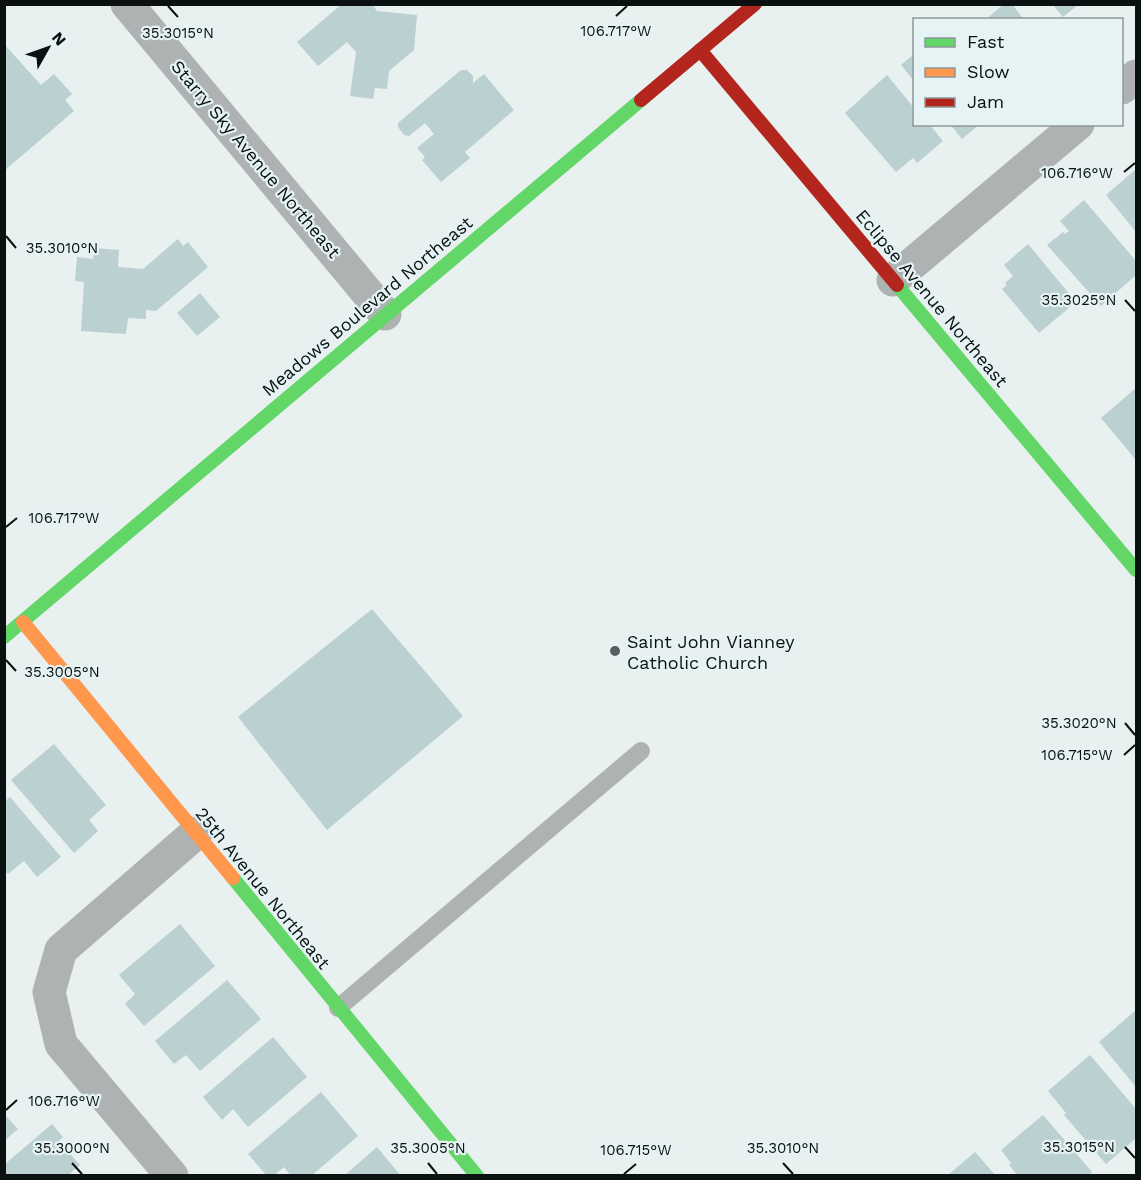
<svg xmlns="http://www.w3.org/2000/svg" width="1141" height="1180" font-family="'Work Sans',sans-serif">
	<style>
		.building { fill: #bbd0d1 }
		.lines { fill: none; stroke-linecap: round; stroke-linejoin: round }
		.lane { stroke: #afb2b3; stroke-width: 18 }
		.street { stroke: #afb2b3; stroke-width: 33 }
		.fast { stroke: #63d668; stroke-width: 14 }
		.slow { stroke: #ff974d; stroke-width: 14 }
		.jam { stroke: #b3261e; stroke-width: 14 }
		.ticks { fill: none; stroke: #0b1010; stroke-width: 2 }
		.poi-dot { fill: #585e5e; stroke: #e5f3f4; stroke-width: 2 }
		.labels { text-anchor: middle; dominant-baseline: central; stroke-width: 4.5; stroke-linejoin: round; paint-order: stroke }
		.street-label { font-size: 18px; fill: #0b1010; stroke: #e5f3f4 }
		.poi-label { font-size: 18px; fill: #0b1010; stroke: #e5f3f4; text-anchor: start }
		.ticks-label { font-size: 15px; text-anchor: middle; fill: #0b1010; stroke: #e5f3f4; stroke-width: 4.5; stroke-linejoin: round; paint-order: stroke }
	</style>
	<rect width="100%" height="100%" fill="#e8f0f0"/>
	<!-- building -->
	<g class="building">
		<polygon points="342,4 372,4 377,11 417,15 414,50 389,71 387,89 375,88 373,99 350,96 356,52 347,42 318,66 297,42"/>
		<polygon points="1004,4 1012,4 1024,20 985,20"/>
		<polygon points="1053,5 1078,5 1063,17"/>
		<polygon points="4,44 41,85 54,74 72,94 65,100 74,111 4,171"/>
		<polygon points="914,54 914,81 901,65"/>
		<polygon points="461,70 467,70 473,76 473,83 484,74 514,110 465,152 470,158 441,182 422,160 425,157 417,148 434,134 425,123 409,136 404,135 398,127 398,123"/>
		<polygon points="887,75 914,108 914,124 929,124 943,141 917,163 913,158 896,172 845,113"/>
		<polygon points="950,124 980,124 962,139"/>
		<polygon points="1136,169 1136,232 1106,195"/>
		<polygon points="1084,200 1136,261 1136,275 1101,306 1047,245 1063,232 1065,234 1069,231 1060,221"/>
		<polygon points="178,239 183,246 188,242 208,267 156,311 146,310 146,319 128,318 126,334 81,331 84,282 75,281 77,257 93,259 94,248 119,250 118,267 143,269"/>
		<polygon points="1028,244 1076,302 1039,333 1002,289 1007,285 1005,283 1013,276 1004,265"/>
		<polygon points="200,293 220,317 197,336 177,313"/>
		<polygon points="1136,388 1136,460 1101,418"/>
		<polygon points="372,609 463,716 327,830 238,717"/>
		<polygon points="54,744 106,805 89,820 98,831 74,853 11,780"/>
		<polygon points="10,797 61,857 37,877 24,861 8,874 4,870 4,802"/>
		<polygon points="180,924 215,966 144,1026 125,1004 135,994 119,975"/>
		<polygon points="227,980 261,1019 200,1071 186,1055 174,1064 155,1041"/>
		<polygon points="1136,1010 1136,1087 1099,1042"/>
		<polygon points="273,1037 307,1077 248,1127 233,1109 222,1120 203,1097"/>
		<polygon points="1090,1055 1136,1109 1136,1141 1135,1139 1106,1164 1064,1115 1066,1113 1048,1091"/>
		<polygon points="321,1092 358,1136 311,1176 291,1176 284,1167 273,1176 267,1176 248,1154"/>
		<polygon points="4,1114 18,1129 4,1141"/>
		<polygon points="1043,1115 1092,1172 1087,1176 1018,1176 1009,1165 1011,1163 1001,1150"/>
		<polygon points="52,1124 63,1137 59,1141 80,1165 67,1176 5,1176 5,1164"/>
		<polygon points="377,1147 401,1176 344,1176"/>
		<polygon points="975,1152 996,1176 947,1176"/>
	</g>
	<g class="lines">
		<!-- lane -->
		<polyline class="lane" points="338,1008 641,751"/>
		<!-- street -->
		<g class="street">
			<polyline points="127,4 385,314"/>
			<polyline points="1122,88 1136,76"/>
			<polyline points="893,280 1078,124"/>
			<polyline points="172,1176 61,1044 49,992 61,950 196,833"/>
		</g>
		<!-- fast -->
		<g class="fast">
			<polyline points="897,285 1136,570"/>
			<polyline points="4,637 641,100"/>
			<polyline points="233,878 477,1176"/>
		</g>
		<!-- slow -->
		<polyline class="slow" points="23,622 233,878"/>
		<!-- jam -->
		<g class="jam">
			<polyline points="700,50 897,285"/>
			<polyline points="641,100 755,4"/>
		</g>
	</g>
	<!-- ticks -->
	<path class="ticks" d="M 168,6 L 178,17M 616,16 L 627,6M 1124,172 L 1135,163M 6,236 L 16,248M 1125,300 L 1135,311M 6,527 L 17,518M 6,660 L 16,671M 1125,723 L 1135,735M 1124,755 L 1135,745M 6,1110 L 17,1100M 1125,1147 L 1135,1158M 72,1163 L 82,1174M 428,1163 L 437,1174M 783,1163 L 793,1174M 624,1174 L 636,1164"/>
	<!-- markers -->
	<circle class="poi-dot" cx="615" cy="651" r="6"/>
	<g class="labels">
		<!-- street labels -->
		<g class="street-label">
			<text transform="translate(256 159) rotate(50)">Starry Sky Avenue Northeast</text>
			<text transform="translate(932 298) rotate(50)">Eclipse Avenue Northeast</text>
			<text transform="translate(367 306) rotate(-40)">Meadows Boulevard Northeast</text>
			<text transform="translate(263 888) rotate(51)">25th Avenue Northeast</text>
		</g>
		<!-- poi labels -->
		<g class="poi-label">
			<text x="627" y="641">Saint John Vianney<tspan x="627" dy="21">Catholic Church</tspan></text>
		</g>
	</g>
	<g class="ticks-label">
		<text x="616" y="36">106.717°W</text>
		<text x="178" y="38">35.3015°N</text>
		<text x="1077" y="178">106.716°W</text>
		<text x="62" y="253">35.3010°N</text>
		<text x="1079" y="305">35.3025°N</text>
		<text x="64" y="523">106.717°W</text>
		<text x="62" y="677">35.3005°N</text>
		<text x="1079" y="728">35.3020°N</text>
		<text x="1077" y="760">106.715°W</text>
		<text x="64" y="1106">106.716°W</text>
		<text x="1079" y="1152">35.3015°N</text>
		<text x="72" y="1153">35.3000°N</text>
		<text x="428" y="1153">35.3005°N</text>
		<text x="783" y="1153">35.3010°N</text>
		<text x="636" y="1155">106.715°W</text>
	</g>
	<!-- border -->
	<rect width="1141" height="1180" fill="none" stroke="#0b1010" stroke-width="12"/>
	<!-- legend -->
	<rect x="913" y="18" width="210" height="108" fill="#e5f3f4" stroke="#8e9899" stroke-width="1.5"/>
	<rect x="925" y="38" width="30" height="9" fill="#63d668" stroke="#8e9899" stroke-width="1.5"/>
	<text x="967" y="48" font-size="18" fill="#0b1010">Fast</text>
	<rect x="925" y="68" width="30" height="9" fill="#ff974d" stroke="#8e9899" stroke-width="1.5"/>
	<text x="967" y="78" font-size="18" fill="#0b1010">Slow</text>
	<rect x="925" y="98" width="30" height="9" fill="#b3261e" stroke="#8e9899" stroke-width="1.5"/>
	<text x="967" y="108" font-size="18" fill="#0b1010">Jam</text>
	<!-- north arrow -->
	<g transform="translate(48 48) rotate(50)" stroke="#e5f3f4" stroke-width="4.5" paint-order="stroke">
	<path d="M0-4.5L10 22L0 15L-10 22Z" fill="#0b1010"/>
	<text y="-9" font-size="16" font-weight="bold" text-anchor="middle" fill="#0b1010">N</text>
	</g>
</svg>
